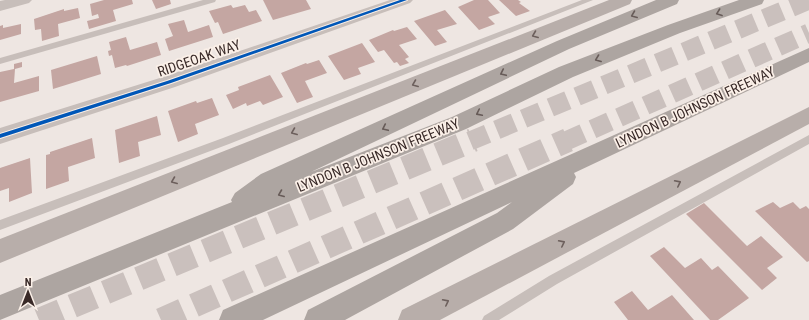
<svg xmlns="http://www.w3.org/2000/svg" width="809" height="320" font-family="'Roboto Condensed',sans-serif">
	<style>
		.building { fill: #c4a6a2 }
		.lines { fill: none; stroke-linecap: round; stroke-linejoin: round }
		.motorway-tunnel-far1 { stroke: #cac0bd; stroke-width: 19; stroke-dasharray: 19 10; stroke-linecap: butt }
		.motorway-tunnel { stroke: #cac0bd; stroke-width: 24; stroke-dasharray: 24 12; stroke-linecap: butt }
		.service { fill: #c7beba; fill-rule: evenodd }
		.minor { fill: #c7beba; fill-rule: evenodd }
		.secondary { fill: #b8aeaa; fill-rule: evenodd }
		.motorway { fill: #ada5a1; fill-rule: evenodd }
		.cycleway-casing { stroke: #fbf0e8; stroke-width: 2 }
		.cycleway { fill: #0057b8; fill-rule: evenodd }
		.oneway { stroke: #675b58 }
		.oneway2 { stroke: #6c5f5c }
		.labels { text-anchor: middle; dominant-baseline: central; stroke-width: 3.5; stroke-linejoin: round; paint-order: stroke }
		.street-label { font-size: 14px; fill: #392a28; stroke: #fbf0e8 }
	</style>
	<rect width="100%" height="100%" fill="#eee6e2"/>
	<!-- building -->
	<g class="building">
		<polygon points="104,0 132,0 133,4 113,10 116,21 89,29 87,21 99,18 98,14 92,16 90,4"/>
		<polygon points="152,0 170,0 171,4 156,9"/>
		<polygon points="263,0 306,0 311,9 273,20"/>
		<polygon points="474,0 488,0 500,13 488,17 495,24 479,30 458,7"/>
		<polygon points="499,0 518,0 521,2 519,3 530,11 516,16"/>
		<polygon points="231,5 233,8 245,5 249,12 256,10 262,21 223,34 218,22 215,23 209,11"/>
		<polygon points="78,8 80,18 58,24 59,36 42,41 41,29 35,30 34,19 64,9 64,11"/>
		<polygon points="445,10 457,24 437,30 447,42 435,46 414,21"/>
		<polygon points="184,20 188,32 209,25 213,37 169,51 165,39 173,36 168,24"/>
		<polygon points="21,24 21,34 0,40 0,26 3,25 3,28"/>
		<polygon points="407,27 417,39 399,45 409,57 405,59 409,63 400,66 397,62 394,63 384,50 378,52 369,40 393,30 394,31"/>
		<polygon points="126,37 130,50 157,42 161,55 127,66 126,65 115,68 112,55 109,56 108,51 111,50 109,42"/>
		<polygon points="362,43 375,62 358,68 361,74 344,80 328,56"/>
		<polygon points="97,56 101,74 53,89 51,70"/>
		<polygon points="319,60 327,73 305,81 313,97 297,103 281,73 306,63 307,64"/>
		<polygon points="22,62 22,67 15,69 14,83 39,76 39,91 0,102 0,72 14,69 14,64"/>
		<polygon points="270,75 283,97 263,105 260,101 247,106 246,103 233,109 226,95 239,90 238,87"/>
		<polygon points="212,98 219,115 195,124 198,134 178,142 168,111 196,101 197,103"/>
		<polygon points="157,116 161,135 138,142 140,156 119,163 115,130"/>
		<polygon points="92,138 95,158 68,167 69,181 46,189 46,155 50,154 50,152"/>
		<polygon points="30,158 32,193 9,202 9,188 0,191 0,168"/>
		<polygon points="773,202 780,208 793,202 800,209 806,206 809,209 809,261 807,262 755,211"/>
		<polygon points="704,203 747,246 761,236 783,257 767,268 777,278 762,290 686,214"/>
		<polygon points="664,247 685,268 701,258 712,270 718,266 749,298 718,320 710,320 650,256"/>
		<polygon points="632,291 648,310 672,295 694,320 628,320 614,302"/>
	</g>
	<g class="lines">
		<!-- motorway-tunnel-far1 -->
		<g class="motorway-tunnel-far1">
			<polyline points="470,141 809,0"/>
			<polyline points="566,141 809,33"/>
		</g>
		<!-- motorway-tunnel -->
		<g class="motorway-tunnel">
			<polyline points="39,320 473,140"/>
			<polyline points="161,320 568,140"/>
		</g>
		<!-- service -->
		<g class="service">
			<polygon points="203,0 216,0 215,2 0,64 0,58"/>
			<polygon points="582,0 593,0 229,144 0,230 0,220 223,138"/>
			<polygon points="809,135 809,144 557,284 499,320 482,320 484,316 549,276"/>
		</g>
		<!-- minor -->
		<g class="minor">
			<polygon points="5,0 32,0 29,3 0,11 0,1"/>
			<polygon points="390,0 413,0 410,3 175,87 0,144 0,128 163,77"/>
		</g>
		<!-- secondary -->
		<g class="secondary">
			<polygon points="609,0 632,0 630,4 0,263 0,239"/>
			<polygon points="809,107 809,124 440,320 398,320 402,310"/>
		</g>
		<!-- motorway -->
		<g class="motorway">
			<polygon points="656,0 679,0 677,4 569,49 311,172 452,117 559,67 668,25 739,0 764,0 762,4 680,33 573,77 466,129 0,320 0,295 232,202 231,200 235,193 261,174 557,41"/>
			<polygon points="809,48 809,62 574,173 576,177 573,184 513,229 345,320 304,320 308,310 497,213 512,202 263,320 219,320 223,310"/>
		</g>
		<defs>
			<polygon id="cycleway" points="400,0 407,0 171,83 0,138 0,134 167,81"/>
		</defs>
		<!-- cycleway casing -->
		<use href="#cycleway" class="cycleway-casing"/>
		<!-- cycleway -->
		<use href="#cycleway" class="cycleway"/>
	</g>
	<!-- one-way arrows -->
	<defs><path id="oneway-chevron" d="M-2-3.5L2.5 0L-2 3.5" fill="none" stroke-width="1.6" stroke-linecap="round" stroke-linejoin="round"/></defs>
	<g class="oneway">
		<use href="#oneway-chevron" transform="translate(719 13) rotate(160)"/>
		<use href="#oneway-chevron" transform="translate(634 15) rotate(158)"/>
		<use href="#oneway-chevron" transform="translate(598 59) rotate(159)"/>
		<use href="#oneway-chevron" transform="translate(503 73) rotate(155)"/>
		<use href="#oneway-chevron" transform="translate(479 113) rotate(154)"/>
		<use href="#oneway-chevron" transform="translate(385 128) rotate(155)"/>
		<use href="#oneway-chevron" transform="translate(281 194) rotate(158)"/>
	</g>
	<g class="oneway2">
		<use href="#oneway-chevron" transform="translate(535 35) rotate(158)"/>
		<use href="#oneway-chevron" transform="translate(415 84) rotate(158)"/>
		<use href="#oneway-chevron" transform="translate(294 132) rotate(158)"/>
		<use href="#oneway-chevron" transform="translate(174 181) rotate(158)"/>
		<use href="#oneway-chevron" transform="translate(678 183) rotate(-27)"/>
		<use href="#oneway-chevron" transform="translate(562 243) rotate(-27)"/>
		<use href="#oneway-chevron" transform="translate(446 302) rotate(-27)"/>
	</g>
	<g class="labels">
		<!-- street labels -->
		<g class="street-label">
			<text transform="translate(199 58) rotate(-19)">RIDGEOAK WAY</text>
			<text transform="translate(695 107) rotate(-25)">LYNDON B JOHNSON FREEWAY</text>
			<text transform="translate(378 155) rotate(-22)">LYNDON B JOHNSON FREEWAY</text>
		</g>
	</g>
	<!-- north arrow -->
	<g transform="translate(28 292)" stroke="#fbf0e8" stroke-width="3" paint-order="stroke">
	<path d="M0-3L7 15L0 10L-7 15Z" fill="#392a28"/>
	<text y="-6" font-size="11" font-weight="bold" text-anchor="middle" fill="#392a28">N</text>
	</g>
</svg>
